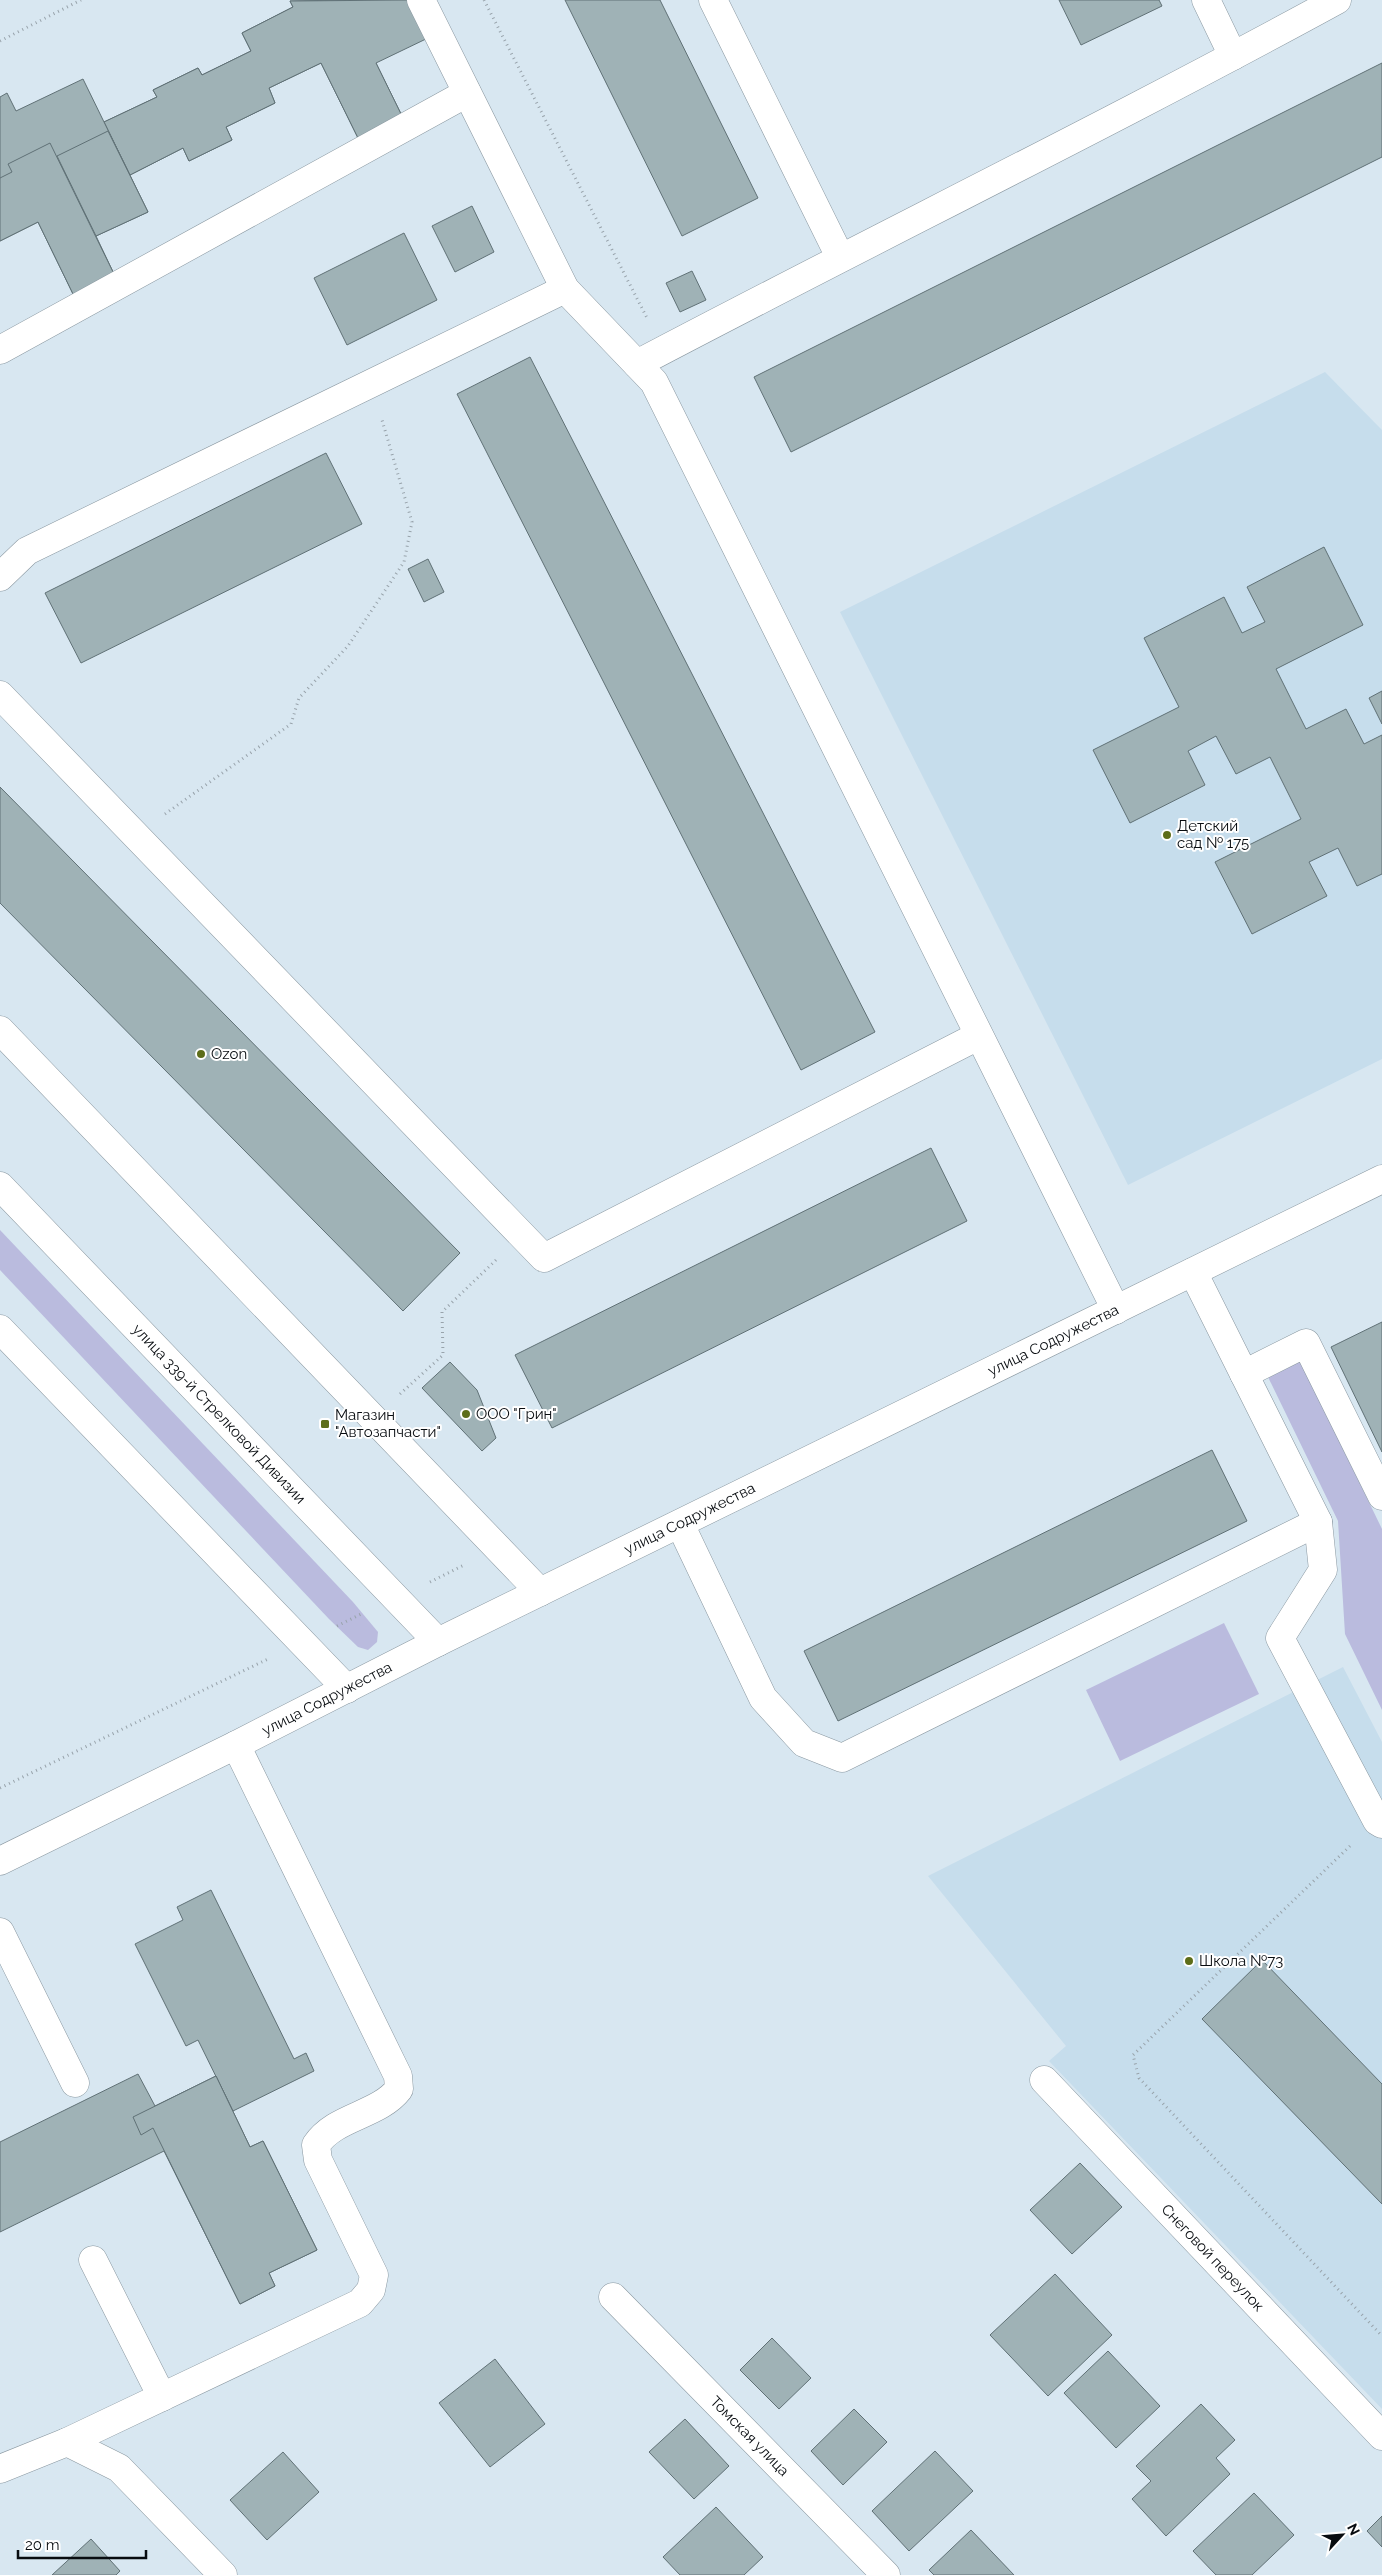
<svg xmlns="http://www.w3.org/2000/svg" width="1382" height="2575" font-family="Raleway,sans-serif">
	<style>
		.built { fill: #c6ddec }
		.green { fill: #babbde }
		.building { fill: #9fb2b6; stroke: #607176 }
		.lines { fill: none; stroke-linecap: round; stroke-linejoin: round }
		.minor-casing { stroke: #8a98a1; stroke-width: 29 }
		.path { stroke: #98a3ab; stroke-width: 3; stroke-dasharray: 1 4; stroke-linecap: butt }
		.minor { stroke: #fff; stroke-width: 28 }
		.poi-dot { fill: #5d6d19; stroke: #fff; stroke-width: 2 }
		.labels { text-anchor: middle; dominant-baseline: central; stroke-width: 4; stroke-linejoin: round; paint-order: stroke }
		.poi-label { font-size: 15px; fill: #080c10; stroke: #fff; text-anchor: start }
		.street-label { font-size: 15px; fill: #080c10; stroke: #fff }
	</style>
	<rect width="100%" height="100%" fill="#d8e7f1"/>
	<!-- built -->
	<g class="built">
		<polygon points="1325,372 1382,430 1382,1059 1128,1185 840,612"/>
		<polygon points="1343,1667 1382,1742 1382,2409 1049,2061 1066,2046 928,1876"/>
	</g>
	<!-- green -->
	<g class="green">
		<polygon points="0,1230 353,1602 378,1632 377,1642 368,1650 358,1647 329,1619 0,1270"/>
		<polygon points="1300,1360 1382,1529 1382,1710 1345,1634 1338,1521 1268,1377"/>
		<polygon points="1224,1623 1259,1694 1120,1761 1086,1690"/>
	</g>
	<!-- building -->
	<g class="building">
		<polygon points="345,0 403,118 359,140 321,63 269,88 275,103 226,127 232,140 189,161 183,148 130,175 104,122 157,97 153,90 198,68 202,75 251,51 242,33 293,7 290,1"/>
		<polygon points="409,0 428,38 376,63 403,118 359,140 321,63 269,88 275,103 226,127 232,140 189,161 183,148 130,175 104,122 157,97 153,90 198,68 202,75 251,51 242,33 293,7 290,1"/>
		<polygon points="565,0 660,0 758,198 682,236"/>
		<polygon points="1059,0 1159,0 1162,6 1081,45"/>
		<polygon points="1382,63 1382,157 791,452 754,377"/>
		<polygon points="83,79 148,212 96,236 115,276 74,296 38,222 0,241 0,97 7,93 16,111"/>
		<polygon points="108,131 148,212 96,236 57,156"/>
		<polygon points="50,143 115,276 74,296 38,222 0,241 0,178 12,172 8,164"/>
		<polygon points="472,206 494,252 455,272 432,226"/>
		<polygon points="404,233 437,300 347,345 314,278"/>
		<polygon points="692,271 706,300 680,312 666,283"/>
		<polygon points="530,357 875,1032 801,1070 457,394"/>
		<polygon points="326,453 362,524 81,663 45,593"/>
		<polygon points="1324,547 1363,625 1276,669 1306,729 1346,709 1364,744 1382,735 1382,874 1357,886 1338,848 1309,862 1327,896 1252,934 1215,862 1301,819 1270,757 1236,774 1216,736 1188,751 1205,785 1130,823 1093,750 1179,707 1144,638 1224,597 1242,633 1265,622 1247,587"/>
		<polygon points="428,559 444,592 424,602 408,569"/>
		<polygon points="1382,691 1382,724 1369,698"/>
		<polygon points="0,787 460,1253 403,1311 0,903"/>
		<polygon points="931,1148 967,1221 552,1428 515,1355"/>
		<polygon points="1382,1322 1382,1452 1331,1347"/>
		<polygon points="450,1362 477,1390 496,1438 482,1451 422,1388"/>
		<polygon points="1212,1450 1247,1521 838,1721 804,1651"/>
		<polygon points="211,1890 294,2059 306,2053 314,2071 233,2111 198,2040 186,2046 135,1944 183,1920 177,1907"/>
		<polygon points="1262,1960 1382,2084 1382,2204 1202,2019"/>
		<polygon points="138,2074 155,2106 216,2076 250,2147 263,2141 317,2250 269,2273 275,2286 240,2304 164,2151 0,2232 0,2142"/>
		<polygon points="216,2076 250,2147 263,2141 317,2250 269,2273 275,2286 240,2304 153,2128 141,2135 133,2117"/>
		<polygon points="1080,2163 1122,2207 1072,2254 1030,2210"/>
		<polygon points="1055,2274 1112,2335 1048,2396 990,2335"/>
		<polygon points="772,2338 811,2378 779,2409 740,2370"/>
		<polygon points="1108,2351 1160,2406 1116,2448 1064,2393"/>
		<polygon points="495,2359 545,2424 490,2467 439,2403"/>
		<polygon points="1201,2404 1235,2440 1216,2458 1230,2474 1166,2536 1132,2499 1151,2481 1136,2466"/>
		<polygon points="854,2409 887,2442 843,2485 811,2451"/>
		<polygon points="685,2419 729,2466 694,2499 649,2452"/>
		<polygon points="935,2451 973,2491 909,2551 872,2511"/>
		<polygon points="283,2452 319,2492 267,2540 230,2500"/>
		<polygon points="1254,2493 1294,2535 1252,2575 1216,2575 1193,2551"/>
		<polygon points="716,2507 763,2557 744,2575 680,2575 663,2557"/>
		<polygon points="1382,2516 1382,2547 1367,2531"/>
		<polygon points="971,2530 1014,2575 934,2575 929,2570"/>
		<polygon points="91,2539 120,2571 116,2575 52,2575"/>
	</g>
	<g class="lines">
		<defs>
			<g id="minor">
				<polyline points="421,0 565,289 654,382 1116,1310"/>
				<polyline points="713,0 840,257"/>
				<polyline points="1206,0 1233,56"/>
				<polyline points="0,350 467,93"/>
				<path d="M 637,364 C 870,241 1106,126 1337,0"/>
				<polyline points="0,577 27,551 565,289"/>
				<polyline points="0,695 544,1258 978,1036"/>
				<polyline points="0,1030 540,1592"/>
				<path id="s1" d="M 0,1186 L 438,1642"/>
				<polyline points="0,1329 347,1689"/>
				<polyline points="1244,1374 1306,1343 1382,1496"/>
				<polyline points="1318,1522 1323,1570 1280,1638 1377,1821 1382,1824"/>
				<polyline points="680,1524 763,1698 804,1743 842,1758 1318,1522 1193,1272"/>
				<path id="s2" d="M 0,1861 L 236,1745 L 438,1642 L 1382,1179"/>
				<polyline points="0,1932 75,2083"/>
				<path id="s3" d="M 1044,2080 L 1382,2436"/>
				<polyline points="93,2260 162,2397"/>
				<path id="s4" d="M 613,2297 L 886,2575"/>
				<path d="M 67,2442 L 360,2303 L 371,2290 L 374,2275 L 318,2160 L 316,2145 C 335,2116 378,2116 399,2089 L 398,2076 L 236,1745"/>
				<polyline points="0,2469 67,2442 119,2468 223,2575"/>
			</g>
		</defs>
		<!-- minor casing -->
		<use href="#minor" class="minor-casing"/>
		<!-- path -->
		<g class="path">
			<polyline points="484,0 647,318"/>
			<polyline points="0,41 81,0"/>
			<polyline points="165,814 291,724 299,698 348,646 404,562 412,522 382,420"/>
			<polyline points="400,1394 443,1355 442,1312 496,1260"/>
			<polyline points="430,1582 464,1565"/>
			<polyline points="337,1626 361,1614"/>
			<polyline points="0,1788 268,1659"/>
			<polyline points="1350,1846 1133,2055 1139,2078 1382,2336"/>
		</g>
		<!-- minor -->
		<use href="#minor" class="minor"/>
	</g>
	<!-- markers -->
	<g class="poi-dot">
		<circle cx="1167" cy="835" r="5"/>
		<circle cx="201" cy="1054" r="5"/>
		<circle cx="466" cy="1414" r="5"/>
		<rect x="320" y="1419" width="10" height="10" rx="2.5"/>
		<circle cx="1189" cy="1961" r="5"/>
	</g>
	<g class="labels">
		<!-- poi labels -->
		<g class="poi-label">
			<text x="1177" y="826">Детский<tspan x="1177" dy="17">сад № 175</tspan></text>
			<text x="211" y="1054">Ozon</text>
			<text x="476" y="1414">ООО "Грин"</text>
			<text x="335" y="1415">Магазин<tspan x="335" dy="17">"Автозапчасти"</tspan></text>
			<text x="1199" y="1961">Школа №73</text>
		</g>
		<!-- street labels -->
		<g class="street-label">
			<text stroke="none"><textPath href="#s2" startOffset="1175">улица Содружества</textPath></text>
			<text stroke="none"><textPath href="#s1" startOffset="316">улица 339-й Стрелковой Дивизии</textPath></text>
			<text stroke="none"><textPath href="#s2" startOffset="770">улица Содружества</textPath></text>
			<text stroke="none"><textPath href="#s2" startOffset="365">улица Содружества</textPath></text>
			<text stroke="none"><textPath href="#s3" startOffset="245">Снеговой переулок</textPath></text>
			<text stroke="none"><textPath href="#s4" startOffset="195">Томская улица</textPath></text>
		</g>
	</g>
	<!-- north arrow -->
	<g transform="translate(1342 2535) rotate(64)" stroke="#ffffff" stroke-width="4" paint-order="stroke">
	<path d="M0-4L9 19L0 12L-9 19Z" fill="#080c10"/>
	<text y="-8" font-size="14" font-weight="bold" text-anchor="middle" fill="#080c10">N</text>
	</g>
	<!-- scale -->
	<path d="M18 2550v8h128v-8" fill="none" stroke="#080c10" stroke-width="2.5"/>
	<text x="25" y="2550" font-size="15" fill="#080c10" stroke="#ffffff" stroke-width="4" paint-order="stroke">20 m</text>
</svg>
